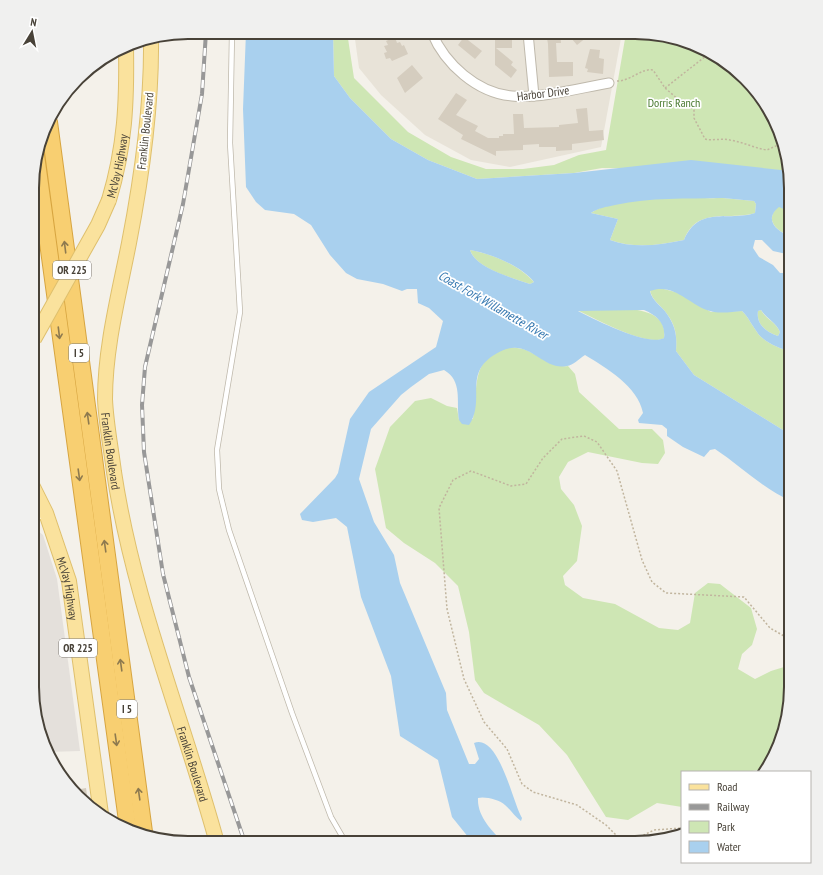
<svg xmlns="http://www.w3.org/2000/svg" width="823" height="875" font-family="'PT Sans Narrow',sans-serif">
	<style>
		.residential { fill: #e8e3d8 }
		.industrial { fill: #e4e0db }
		.green { fill: #cee6b4 }
		.water { fill: #a9d0ee; fill-rule: evenodd }
		.building { fill: #d5cdbf }
		.lines { fill: none; stroke-linecap: round; stroke-linejoin: round }
		.service-casing { stroke: #bfb9ac; stroke-width: 6 }
		.minor-casing { stroke: #bfb9ac; stroke-width: 11 }
		.primary-casing { stroke: #dfc06d; stroke-width: 16 }
		.motorway-casing { stroke: #d7a540; stroke-width: 18 }
		.path { stroke: #c1b59e; stroke-width: 1.5; stroke-dasharray: 2 2; stroke-linecap: butt }
		.service { stroke: #fff; stroke-width: 4.5 }
		.minor { stroke: #fff; stroke-width: 9 }
		.primary { stroke: #fae29d; stroke-width: 14 }
		.motorway { stroke: #f8cf71; stroke-width: 16 }
		.rail-casing { stroke: #989898; stroke-width: 4 }
		.rail { stroke: #fff; stroke-width: 2.5; stroke-dasharray: 8; stroke-linecap: butt }
		.primary-bridge-casing { stroke: #dfc06d; stroke-width: 16; stroke-linecap: butt }
		.primary-bridge { stroke: #fae29d; stroke-width: 14 }
		.oneway { stroke: #8e7a4f }
		.labels { text-anchor: middle; dominant-baseline: central; stroke-width: 3.5; stroke-linejoin: round; paint-order: stroke }
		.shield { fill: #fff; stroke: #7f7b74; stroke-width: 1 }
		.shield-label { font-size: 11px; font-weight: bold; fill: #484238 }
		.street-label { font-size: 12px; fill: #484238; stroke: #fff }
		.park-label { font-size: 12px; fill: #47782d; stroke: #fff }
		.water-label { font-size: 13px; font-style: italic; fill: #3578b0; stroke: #fff }
		.rim { fill: none; stroke: #484238; stroke-width: 2 }
	</style>
	<rect width="100%" height="100%" fill="#f4f1ea"/>
	<!-- residential -->
	<polygon class="residential" points="354,32 622,33 601,147 510,167 471,160 425,135 381,95 359,68"/>
	<!-- industrial -->
	<polygon class="industrial" points="33,527 43,535 57,579 80,751 48,752 40,737 32,697"/>
	<!-- green -->
	<g class="green">
		<polygon points="333,32 347,32 354,78 408,132 451,157 486,169 523,169 554,165 579,155 606,150 626,33 655,33 713,53 765,101 783,138 790,173 781,170 602,168 574,173 477,179 428,160 391,139 350,98 334,76"/>
		<path d="M 723,198 L 754,201 L 756,204 L 755,213 C 728,221 697,206 684,240 C 658,245 636,249 610,240 L 618,219 L 591,213 C 619,194 690,199 723,198 Z"/>
		<path d="M 779,206 L 791,212 L 791,237 C 777,231 763,220 779,206 Z"/>
		<path d="M 470,250 C 492,254 519,265 534,282 L 530,284 C 513,278 476,269 470,250 Z"/>
		<path d="M 660,288 L 679,293 L 711,312 L 742,311 C 749,318 751,324 757,332 C 762,341 781,350 791,351 L 791,435 L 694,375 L 676,351 C 677,336 676,326 667,314 C 661,305 652,301 650,290 Z"/>
		<path d="M 577,310 C 601,310 670,299 664,338 C 648,348 594,318 577,310 Z"/>
		<path d="M 761,310 C 766,319 776,322 780,332 L 778,336 C 766,332 756,324 758,311 Z"/>
		<path d="M 510,347 C 516,348 521,348 526,350 C 540,356 552,368 568,366 L 575,374 L 579,392 L 619,429 L 652,429 L 663,440 L 665,453 L 658,464 L 642,463 L 588,452 L 568,462 L 559,477 L 561,489 L 574,505 L 582,526 L 577,561 L 563,576 L 565,585 L 583,598 L 615,604 L 659,628 L 678,630 L 690,623 L 695,593 L 708,583 L 720,584 L 751,608 L 757,629 L 752,645 L 742,654 L 738,669 L 755,679 L 771,671 L 784,667 L 791,672 L 791,697 L 770,765 C 760,776 699,772 682,772 L 682,807 L 657,803 L 628,820 L 606,817 L 567,755 L 539,725 L 484,693 L 475,680 L 469,632 L 458,586 L 435,563 L 404,543 L 386,528 L 375,469 L 390,427 L 415,401 L 431,398 L 447,406 L 457,408 L 459,420 L 473,419 C 479,387 469,357 510,347 Z"/>
	</g>
	<!-- water -->
	<path class="water" d="M 246,32 L 333,32 L 334,76 L 350,98 L 391,139 L 428,160 L 477,179 L 574,173 L 691,160 L 781,170 L 790,173 L 791,212 L 779,207 C 763,220 777,231 791,237 L 791,255 L 773,251 L 762,240 L 755,240 L 753,248 L 759,257 L 773,265 L 780,273 L 791,273 L 791,283 L 784,282 L 786,291 L 791,290 L 791,320 L 786,322 L 785,331 L 791,335 L 791,351 C 781,350 762,341 757,332 C 751,324 749,318 742,311 C 732,312 719,314 710,311 C 689,305 674,282 650,291 C 652,301 661,305 667,314 C 676,327 677,336 676,351 L 694,375 L 791,435 L 791,501 C 763,489 741,466 715,449 L 710,450 L 704,457 L 683,447 L 667,436 L 667,429 L 662,425 L 639,423 L 638,420 L 643,413 C 638,386 606,368 585,355 C 579,359 573,365 567,366 C 541,372 528,332 494,355 C 463,375 486,399 469,425 L 462,424 L 459,420 C 456,401 463,381 444,370 L 429,374 L 411,387 L 401,395 L 371,429 L 359,479 L 374,522 L 394,555 L 400,583 L 446,693 L 447,710 L 469,764 L 475,764 L 479,759 L 474,743 C 499,733 513,804 522,818 L 521,821 C 514,816 511,810 505,805 C 500,800 485,796 478,798 C 477,816 492,831 504,843 L 473,843 L 452,817 L 438,760 L 400,736 L 391,676 L 361,597 L 347,527 L 336,518 L 313,522 L 302,520 L 300,514 L 335,478 L 338,473 L 350,419 L 369,392 L 436,347 L 443,321 L 429,308 L 418,303 L 417,289 L 407,289 L 402,291 L 383,284 L 357,279 L 346,273 L 330,255 L 311,225 L 294,214 L 265,210 L 256,202 L 246,187 L 243,109 ZM 723,198 L 754,201 L 756,204 L 755,213 C 727,222 699,205 684,240 C 659,245 635,249 610,240 L 618,219 L 591,213 C 598,208 606,207 615,205 C 651,197 686,199 723,198 ZM 470,250 C 489,253 522,266 534,282 L 530,284 C 513,278 475,268 470,250 ZM 644,310 C 656,315 666,323 664,338 C 648,347 594,319 578,311 ZM 761,310 C 767,319 776,322 780,332 L 778,336 C 766,332 756,324 758,311 Z"/>
	<!-- building -->
	<g class="building">
		<polygon points="546,33 560,33 561,43 556,43 557,62 573,62 573,76 549,77 548,44"/>
		<polygon points="577,33 592,33 577,45 571,38"/>
		<polygon points="395,37 397,43 400,42 402,46 404,45 408,54 392,61 390,58 386,59 384,53 387,52 384,46 388,45 386,41"/>
		<polygon points="464,37 482,51 475,59 458,45"/>
		<polygon points="495,38 512,38 512,48 496,48 513,62 511,65 517,70 511,78 495,65"/>
		<polygon points="590,49 600,50 599,58 604,59 603,74 587,72 588,69 585,68"/>
		<polygon points="412,65 423,78 405,93 397,78"/>
		<polygon points="456,93 467,100 456,115 478,126 475,131 488,138 499,138 499,136 503,136 503,134 514,134 513,114 523,114 524,128 559,127 559,125 578,123 576,109 587,108 589,131 603,130 604,140 572,144 572,150 556,151 556,147 539,147 539,144 523,145 523,150 496,151 496,156 461,139 463,135 438,119"/>
		<polygon points="86,788 88,802 75,790"/>
	</g>
	<g class="lines">
		<defs>
			<polyline id="service" points="232,32 230,143 240,312 217,450 219,489 229,530 292,713 331,817 346,843"/>
			<g id="minor">
				<path d="M 432,33 C 445,64 477,93 512,96 C 540,99 580,88 609,83"/>
				<polyline points="528,33 534,96"/>
				<polyline points="33,516 46,513"/>
			</g>
			<g id="primary">
				<path id="s1" d="M 151,38 C 152,107 142,176 129,243 C 119,294 105,347 105,399 C 106,423 111,448 114,472 C 133,599 183,719 217,843"/>
				<path id="s2" d="M 109,200 C 125,147 127,102 126,47"/>
				<path id="s3" d="M 33,487 L 46,513 L 69,581 L 101,814"/>
			</g>
			<g id="motorway">
				<polyline points="49,122 144,832"/>
				<polyline points="36,155 128,828"/>
			</g>
		</defs>
		<!-- service casing -->
		<use href="#service" class="service-casing"/>
		<!-- minor casing -->
		<use href="#minor" class="minor-casing"/>
		<!-- primary casing -->
		<use href="#primary" class="primary-casing"/>
		<!-- motorway casing -->
		<use href="#motorway" class="motorway-casing"/>
		<!-- path -->
		<g class="path">
			<path d="M 617,81 C 631,81 641,68 653,70 L 665,88 L 679,100 L 694,110 L 694,118 L 705,139 C 712,141 721,138 730,140 C 743,142 754,148 767,150 L 778,145 L 785,147"/>
			<polyline points="665,88 711,52"/>
			<polyline points="620,839 638,838 654,830 682,828"/>
			<polyline points="624,843 606,825 577,805 533,792 522,784 507,749 484,722 464,679 447,609 439,508 453,480 471,471 511,486 526,484 543,458 562,439 584,436 597,442 617,471 642,560 652,582 666,593 744,597 770,628 791,640"/>
		</g>
		<!-- service -->
		<use href="#service" class="service"/>
		<!-- minor -->
		<use href="#minor" class="minor"/>
		<!-- primary -->
		<use href="#primary" class="primary"/>
		<!-- motorway -->
		<use href="#motorway" class="motorway"/>
		<defs>
			<polyline id="rail" points="206,32 202,94 183,204 145,367 142,405 144,452 163,574 189,677 245,843"/>
		</defs>
		<!-- rail casing -->
		<use href="#rail" class="rail-casing"/>
		<!-- rail -->
		<use href="#rail" class="rail"/>
		<defs>
			<polyline id="primary-bridge" points="34,339 98,225 109,200"/>
		</defs>
		<!-- primary-bridge casing -->
		<use href="#primary-bridge" class="primary-bridge-casing"/>
		<!-- primary-bridge -->
		<use href="#primary-bridge" class="primary-bridge"/>
	</g>
	<!-- one-way arrows -->
	<defs><path id="oneway-shaft" d="M-6 0H5M1.5-3L5.5 0L1.5 3" fill="none" stroke-width="1.6" stroke-linecap="round" stroke-linejoin="round"/></defs>
	<g class="oneway">
		<use href="#oneway-shaft" transform="translate(65 247) rotate(-97)"/>
		<use href="#oneway-shaft" transform="translate(59 333) rotate(83)"/>
		<use href="#oneway-shaft" transform="translate(88 418) rotate(-98)"/>
		<use href="#oneway-shaft" transform="translate(79 475) rotate(82)"/>
		<use href="#oneway-shaft" transform="translate(105 546) rotate(-98)"/>
		<use href="#oneway-shaft" transform="translate(121 665) rotate(-98)"/>
		<use href="#oneway-shaft" transform="translate(116 740) rotate(82)"/>
		<use href="#oneway-shaft" transform="translate(139 794) rotate(-98)"/>
	</g>
	<g class="labels">
		<!-- shield labels -->
		<g class="shield">
			<rect x="53" y="261" width="38" height="18" rx="3"/>
			<rect x="69" y="344" width="20" height="18" rx="3"/>
			<rect x="59" y="639" width="38" height="18" rx="3"/>
			<rect x="117" y="700" width="20" height="18" rx="3"/>
		</g>
		<g class="shield-label">
			<text x="72" y="270">OR 225</text>
			<text x="79" y="353">I 5</text>
			<text x="78" y="648">OR 225</text>
			<text x="127" y="709">I 5</text>
		</g>
		<!-- street labels -->
		<g class="street-label">
			<text transform="translate(543 93) rotate(-7)">Harbor Drive</text>
			<text transform="translate(145 131) rotate(-84)">Franklin Boulevard</text>
			<text stroke="none"><textPath href="#s2" startOffset="35">McVay Highway</textPath></text>
			<text stroke="none"><textPath href="#s1" startOffset="417">Franklin Boulevard</textPath></text>
			<text stroke="none"><textPath href="#s3" startOffset="108">McVay Highway</textPath></text>
			<text stroke="none"><textPath href="#s1" startOffset="741">Franklin Boulevard</textPath></text>
		</g>
		<!-- park labels -->
		<g class="park-label">
			<text x="674" y="102">Dorris Ranch</text>
		</g>
		<!-- water labels -->
		<g class="water-label">
			<text transform="translate(493 305) rotate(30)">Coast Fork Willamette River</text>
		</g>
	</g>
	<!-- crop -->
	<path d="M0 0H823V875H0ZM188 39H635A149 149 0 0 1 784 188V687A149 149 0 0 1 635 836H188A149 149 0 0 1 39 687V188A149 149 0 0 1 188 39Z" fill="#f0f0ef" fill-rule="evenodd"/>
	<path class="rim" d="M188 39H635A149 149 0 0 1 784 188V687A149 149 0 0 1 635 836H188A149 149 0 0 1 39 687V188A149 149 0 0 1 188 39Z"/>
	<!-- legend -->
	<rect x="681" y="771" width="130" height="92" fill="#ffffff" stroke="#b6b3af"/>
	<rect x="689" y="784" width="20" height="6" fill="#fae29d" stroke="#b6b3af"/>
	<text x="717" y="791" font-size="12" fill="#484238">Road</text>
	<rect x="689" y="804" width="20" height="6" fill="#989898" stroke="#b6b3af"/>
	<text x="717" y="811" font-size="12" fill="#484238">Railway</text>
	<rect x="689" y="821" width="20" height="12" fill="#cee6b4" stroke="#b6b3af"/>
	<text x="717" y="831" font-size="12" fill="#484238">Park</text>
	<rect x="689" y="841" width="20" height="12" fill="#a9d0ee" stroke="#b6b3af"/>
	<text x="717" y="851" font-size="12" fill="#484238">Water</text>
	<!-- north arrow -->
	<g transform="translate(32 32) rotate(10)" stroke="#ffffff" stroke-width="3" paint-order="stroke">
	<path d="M0-3L7 15L0 10L-7 15Z" fill="#484238"/>
	<text y="-6" font-size="11" font-weight="bold" text-anchor="middle" fill="#484238">N</text>
	</g>
</svg>
